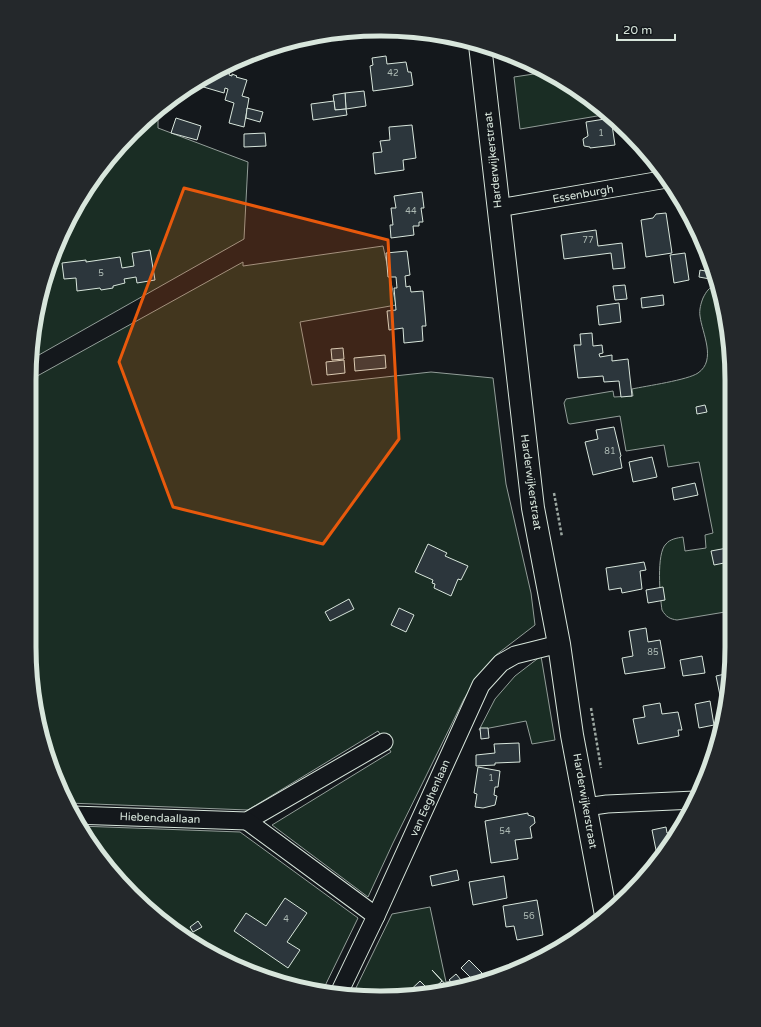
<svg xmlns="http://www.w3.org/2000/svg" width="761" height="1027" font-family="'Varela Round',sans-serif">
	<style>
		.green { fill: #1a2d24; stroke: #939e99 }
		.building { fill: #2c363c; stroke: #d8e6dc }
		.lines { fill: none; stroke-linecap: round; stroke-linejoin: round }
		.street-casing { stroke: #d8e6dc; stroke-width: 19 }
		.secondary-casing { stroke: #d8e6dc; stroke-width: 24 }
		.path { stroke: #9da8a2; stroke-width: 2.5; stroke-dasharray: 3 2; stroke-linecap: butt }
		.street { stroke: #14181c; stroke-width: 17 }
		.secondary { stroke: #14181c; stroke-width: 22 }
		.marked { fill: #e8590c; fill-opacity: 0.2; stroke: #e8590c; stroke-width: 3; stroke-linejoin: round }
		.labels { text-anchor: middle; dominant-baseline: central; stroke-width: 3; stroke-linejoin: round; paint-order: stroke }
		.number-label { font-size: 9px; fill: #adbab4 }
		.street-label { font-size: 11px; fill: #d8e6dc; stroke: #14181c }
		.rim { fill: none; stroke: #d8e6dc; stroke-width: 5 }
	</style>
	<rect width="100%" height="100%" fill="#14181c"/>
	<!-- green -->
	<g class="green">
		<polygon points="547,72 556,76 609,114 520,129 514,77"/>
		<polygon points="158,111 158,128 248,162 244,239 30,360 41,290 88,185"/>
		<polygon points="383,246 396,305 300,322 312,385 431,372 493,378 506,484 531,593 535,625 496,655 479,675 464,699 393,843 368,897 272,825 391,752 378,731 248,810 68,803 41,738 29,647 30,380 243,262 243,266"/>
		<path d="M 716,285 L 729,334 L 731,611 L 677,620 C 670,619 666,617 662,610 C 660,597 656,553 666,544 C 670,539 677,538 683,537 L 685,551 L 706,548 L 705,535 L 713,533 L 699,462 L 668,467 L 664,445 L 626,451 L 620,416 L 570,424 L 568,423 L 564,403 L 566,399 L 613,391 L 614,397 L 633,396 L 632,389 C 646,386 688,380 698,373 C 717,360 702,333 700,316 C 699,310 701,303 703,298 C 706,292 709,287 716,285 Z"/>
		<polygon points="541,656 555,740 532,744 526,721 479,730 495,699 515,676"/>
		<polygon points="79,826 240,832 358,918 322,992 312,991 225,962 149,911"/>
		<polygon points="430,907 446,982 508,973 404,997 353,994 392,914"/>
	</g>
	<!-- building -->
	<g class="building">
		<polygon points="358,30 367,30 368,36 340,40 339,33"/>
		<polygon points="386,56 387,64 406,62 408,72 411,72 413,85 409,86 373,91 370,66 373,65 372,58"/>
		<polygon points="220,68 230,71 229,75 232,76 232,74 237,76 236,77 247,80 242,96 249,98 244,127 229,123 234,103 225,100 228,89 225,88 224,93 200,86 202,80"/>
		<polygon points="364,91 366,106 346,109 345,93"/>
		<polygon points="345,93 346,109 335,110 333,95"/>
		<polygon points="334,101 335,110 346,109 347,115 313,120 311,104"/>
		<polygon points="247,108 263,112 260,122 246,118"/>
		<polygon points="176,118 201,126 197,140 171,133"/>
		<polygon points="611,118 615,145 590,148 590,147 584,146 583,139 588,136 586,122"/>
		<polygon points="412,125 416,158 403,160 404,170 375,174 373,153 382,152 380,141 390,140 389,127"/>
		<polygon points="265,133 266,146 244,147 244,134"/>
		<polygon points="422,192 424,208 421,208 423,222 419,222 419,226 413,226 414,235 391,238 390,225 393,225 391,208 396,208 394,196"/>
		<polygon points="666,213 672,253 646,257 641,220 653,218 656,214"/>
		<polygon points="596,230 598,246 622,243 625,268 613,269 611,253 564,259 561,235"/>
		<polygon points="150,250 155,280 137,283 136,277 124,279 125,283 113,286 113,288 101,290 100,288 77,291 76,278 64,279 62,263 86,260 86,262 120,257 122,268 134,266 132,253"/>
		<polygon points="407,251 410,275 405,276 406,287 410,286 411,292 423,291 426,326 422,326 423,341 404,343 403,328 389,330 387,311 396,310 394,288 397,288 396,277 388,277 386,253"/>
		<polygon points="685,253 689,280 674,283 670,255"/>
		<polygon points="700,270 711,272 710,279 699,277"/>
		<polygon points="625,285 627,299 615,300 613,286"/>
		<polygon points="663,295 664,305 642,308 641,298"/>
		<polygon points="619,303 621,322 599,325 597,306"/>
		<polygon points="592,333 593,346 602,345 603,353 599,354 600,357 612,355 612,361 628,359 632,396 621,397 619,381 604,382 603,376 578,378 574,345 581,345 580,334"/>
		<polygon points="343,348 344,359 332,360 331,349"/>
		<polygon points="385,355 386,368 355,371 354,358"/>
		<polygon points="344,360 345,373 327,375 326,362"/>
		<polygon points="705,405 707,412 697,414 696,407"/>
		<polygon points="614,427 621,456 620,457 622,468 593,475 585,442 598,439 596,430"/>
		<polygon points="652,457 657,477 633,482 629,462"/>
		<polygon points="695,483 698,495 674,500 672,488"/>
		<polygon points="428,544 447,553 445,556 468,566 461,580 458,579 451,596 434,588 435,584 432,583 433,580 415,572"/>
		<polygon points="727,548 729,562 714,565 711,551"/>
		<polygon points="644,562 646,570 640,571 642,589 622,593 621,588 609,590 606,568"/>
		<polygon points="663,587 665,600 648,603 646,590"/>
		<polygon points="349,599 354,609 330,621 325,612"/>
		<polygon points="399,608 414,615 406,632 391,625"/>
		<polygon points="646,628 648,642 660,640 665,668 625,674 622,658 633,656 629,631"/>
		<polygon points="702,656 705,673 683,676 680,660"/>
		<polygon points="725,674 728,687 723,710 716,676"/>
		<polygon points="710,701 714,725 699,728 695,704"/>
		<polygon points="660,703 662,714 678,712 682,730 678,730 679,736 638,744 633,719 645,717 643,706"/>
		<polygon points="480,728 488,728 489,738 481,739"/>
		<polygon points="519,743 520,762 495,763 495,765 476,766 476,755 495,753 494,744"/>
		<polygon points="478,767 500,771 498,787 495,787 494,795 497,796 495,805 483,808 475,807 477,794 474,793"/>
		<polygon points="528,813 528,815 534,817 535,823 530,827 532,838 515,840 518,859 491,863 485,821"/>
		<polygon points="666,827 667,833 678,831 658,860 652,830"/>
		<polygon points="457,870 459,880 432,886 430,876"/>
		<polygon points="504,876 507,898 473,905 469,882"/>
		<polygon points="285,898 307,913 287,942 300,950 288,968 234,931 246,913 266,926"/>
		<polygon points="537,900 543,935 517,940 514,926 506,927 503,906"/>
		<polygon points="198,921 202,927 193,932 190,927"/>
		<polygon points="469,960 482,973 474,981 461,968"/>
		<polygon points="432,970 448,987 431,991 442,981"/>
		<polygon points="456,974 461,980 455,985 449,980"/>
		<polygon points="420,981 430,991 403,997"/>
	</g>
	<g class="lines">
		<defs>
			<g id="street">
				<polyline points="499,208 667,179"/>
				<polyline points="586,807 607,804 695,800"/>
				<polyline points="73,815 247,821 384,742"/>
				<polyline points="247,821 376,916"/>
				<polyline points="339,993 376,916 481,685 501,663 515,655 559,644"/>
			</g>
			<polyline id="secondary" points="480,45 533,508 559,644 572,735 606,915"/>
		</defs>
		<!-- street casing -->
		<use href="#street" class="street-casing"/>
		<!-- secondary casing -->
		<use href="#secondary" class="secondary-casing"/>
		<!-- path -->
		<g class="path">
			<polyline points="554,493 562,537"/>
			<polyline points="591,708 601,768"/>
		</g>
		<!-- street -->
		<use href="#street" class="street"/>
		<!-- secondary -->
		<use href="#secondary" class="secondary"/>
	</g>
	<!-- marked area -->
	<path class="marked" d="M 184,188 L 388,240 L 399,439 L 323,544 L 173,507 L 119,362 Z"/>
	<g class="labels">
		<!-- number labels -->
		<g class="number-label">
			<text x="393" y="73">42</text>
			<text x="601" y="133">1</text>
			<text x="411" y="211">44</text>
			<text x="588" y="240">77</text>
			<text x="101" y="273">5</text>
			<text x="610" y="451">81</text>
			<text x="653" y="652">85</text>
			<text x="491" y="778">1</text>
			<text x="505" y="831">54</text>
			<text x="529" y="916">56</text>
			<text x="286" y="919">4</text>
		</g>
		<!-- street labels -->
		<g class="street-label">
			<text transform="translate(493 160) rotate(-96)">Harderwijkerstraat</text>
			<text transform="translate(583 194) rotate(-10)">Essenburgh</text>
			<text transform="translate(531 482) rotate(82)">Harderwijkerstraat</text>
			<text transform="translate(430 798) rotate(-66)">van Eeghenlaan</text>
			<text transform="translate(585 801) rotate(80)">Harderwijkerstraat</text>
			<text transform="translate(160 818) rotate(2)">Hiebendaallaan</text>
		</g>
	</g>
	<!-- crop -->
	<path d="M0 0H761V1027H0ZM380 36H381A344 344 0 0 1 725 380V647A344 344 0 0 1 381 991H380A344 344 0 0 1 36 647V380A344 344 0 0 1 380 36Z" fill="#24282b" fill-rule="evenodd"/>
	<path class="rim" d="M380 36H381A344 344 0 0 1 725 380V647A344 344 0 0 1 381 991H380A344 344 0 0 1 36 647V380A344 344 0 0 1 380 36Z"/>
	<!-- scale -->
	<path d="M617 34v6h58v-6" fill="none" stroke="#d8e6dc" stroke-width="2"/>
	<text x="623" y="34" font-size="12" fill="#d8e6dc" stroke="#14181c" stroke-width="3" paint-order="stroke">20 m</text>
</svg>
